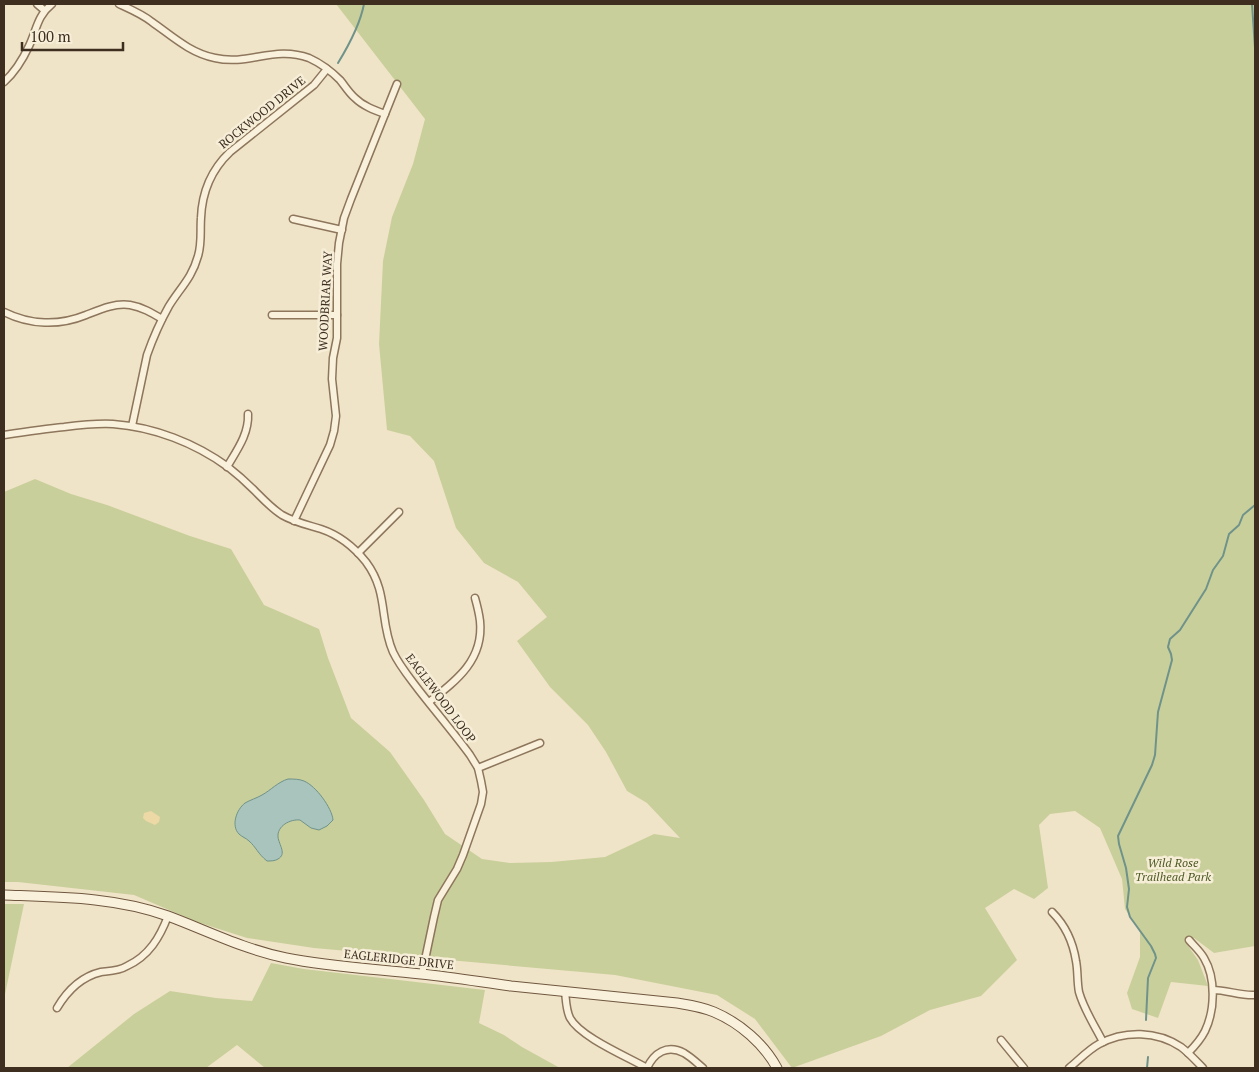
<svg xmlns="http://www.w3.org/2000/svg" width="1259" height="1072" font-family="'PT Serif',serif">
	<style>
		.green { fill: #c9cf9b }
		.sand { fill: #ecd9a5 }
		.water { fill: #a9c4bc; stroke: #6f938a }
		.lines { fill: none; stroke-linecap: round; stroke-linejoin: round }
		.stream { stroke: #6f938a; stroke-width: 2 }
		.minor-casing { stroke: #8d765c; stroke-width: 9 }
		.secondary-casing { stroke: #6f573f; stroke-width: 11 }
		.minor { stroke: #faf1dc; stroke-width: 6 }
		.secondary { stroke: #faf1dc; stroke-width: 9 }
		.labels { text-anchor: middle; dominant-baseline: central; stroke-width: 5; stroke-linejoin: round; paint-order: stroke }
		.street-label { font-size: 12px; fill: #3d2e20; stroke: #f7eed8 }
		.park-label { font-size: 12px; font-style: italic; fill: #4d5a26; stroke: #f7eed8 }
	</style>
	<rect width="100%" height="100%" fill="#f0e4c8"/>
	<!-- green -->
	<g class="green">
		<polygon points="336,4 1255,4 1255,946 1214,953 1194,938 1186,943 1198,960 1208,986 1171,982 1158,1018 1132,1009 1127,993 1140,957 1140,930 1125,909 1122,879 1100,828 1075,811 1050,814 1039,825 1048,888 1034,899 1014,889 985,908 1017,960 981,996 930,1010 881,1036 792,1068 755,1019 717,995 615,975 314,948 247,938 197,922 134,895 18,882 4,882 4,492 35,479 71,494 107,505 190,536 231,549 264,605 319,629 328,658 351,718 390,752 424,800 445,834 482,859 510,863 551,862 605,857 654,834 680,838 647,803 627,791 606,752 588,725 550,687 517,641 547,617 518,582 484,563 456,528 434,461 410,436 387,430 379,344 383,261 392,217 413,164 425,119"/>
		<polygon points="4,904 24,904 4,999"/>
		<polygon points="271,963 304,969 485,990 479,1023 504,1035 522,1047 560,1068 265,1068 237,1045 206,1068 67,1068 134,1014 170,991 216,998 252,1001"/>
	</g>
	<!-- sand -->
	<polygon class="sand" points="151,811 160,817 159,822 155,825 146,821 143,818 144,813"/>
	<!-- water -->
	<path class="water" d="M 288,779 C 294,779 299,779 304,781 C 316,786 332,808 333,820 L 327,826 L 319,830 L 311,828 L 300,820 C 290,819 277,826 278,837 C 279,845 287,854 278,859 C 275,861 271,861 267,861 C 258,854 256,847 249,841 C 246,838 242,837 239,834 C 231,826 236,810 245,803 C 250,800 257,798 262,795 C 271,790 278,782 288,779 Z"/>
	<g class="lines">
		<!-- stream -->
		<g class="stream">
			<polyline points="1252,4 1255,48"/>
			<path d="M 338,63 C 349,45 360,25 364,4"/>
			<polyline points="1146,1020 1148,978 1156,958 1155,954 1151,946 1130,917 1127,907 1129,889 1126,868 1119,844 1118,836 1152,765 1155,755 1158,712 1172,660 1171,654 1168,647 1170,639 1180,630 1206,589 1213,570 1223,556 1229,534 1239,525 1243,515 1255,505"/>
			<polyline points="1147,1068 1148,1057"/>
		</g>
		<defs>
			<g id="minor">
				<polyline points="37,4 44,10"/>
				<path d="M 119,4 C 130,9 142,14 152,22 C 172,36 190,53 215,58 C 249,66 274,45 309,58 C 320,63 332,72 340,80 C 345,86 349,93 355,98 C 363,106 374,110 385,114"/>
				<path d="M 4,82 C 15,72 23,59 29,46 C 37,29 37,16 52,4"/>
				<polyline points="293,219 342,230"/>
				<path d="M 4,312 C 30,325 59,326 86,315 C 101,309 114,303 130,305 C 142,307 152,313 162,319"/>
				<polyline points="272,315 337,315"/>
				<path d="M 132,426 L 147,355 C 153,338 160,322 169,306 C 180,288 192,278 198,256 C 202,243 200,231 201,218 C 202,192 211,170 230,152 L 314,85 L 327,69"/>
				<path d="M 4,435 C 24,432 44,429 64,427 C 80,425 96,423 113,424 C 154,427 195,443 228,467 C 237,474 246,482 254,490 C 263,499 271,508 282,515 C 294,522 308,525 321,529 C 339,535 354,547 366,562 C 389,593 379,620 393,652 C 399,665 409,677 418,689 C 435,711 453,732 470,755 L 478,768 L 481,781 L 483,792 L 481,804 L 463,855 L 457,869 L 438,900 L 434,917 L 422,974"/>
				<path d="M 227,467 C 237,450 249,434 248,414"/>
				<polyline points="294,521 330,445 334,431 336,416 332,379 333,358 337,338 337,264 339,243 344,218 351,199 397,84"/>
				<polyline points="358,553 399,512"/>
				<path d="M 429,702 C 456,681 484,660 480,621 C 479,613 477,605 475,598"/>
				<polyline points="478,768 540,743"/>
				<path d="M 1052,912 C 1065,925 1073,942 1076,961 C 1078,971 1077,982 1079,992 C 1084,1010 1095,1026 1103,1042"/>
				<path d="M 1213,990 C 1227,990 1241,996 1255,995"/>
				<path d="M 565,991 C 566,1000 566,1010 570,1018 C 580,1037 628,1057 647,1068"/>
				<path d="M 57,1008 C 67,991 80,977 101,972 C 110,971 119,971 127,966 C 149,956 160,937 168,916"/>
				<polyline points="1001,1040 1024,1068"/>
				<path d="M 1188,1053 C 1195,1046 1201,1039 1205,1031 C 1215,1010 1216,978 1204,958 C 1200,951 1194,946 1189,940"/>
				<path d="M 647,1068 C 654,1053 667,1044 684,1053 C 691,1057 697,1063 703,1068"/>
				<path d="M 1069,1068 C 1079,1060 1088,1050 1099,1044 C 1125,1030 1157,1031 1181,1047 C 1189,1053 1196,1061 1203,1068"/>
			</g>
			<path id="secondary" d="M 4,895 C 59,897 116,897 168,916 C 208,931 243,949 286,958 C 330,967 376,969 421,974 C 451,977 481,982 511,986 C 566,992 622,997 677,1003 C 690,1005 702,1007 714,1012 C 740,1023 764,1044 777,1068"/>
		</defs>
		<!-- minor casing -->
		<use href="#minor" class="minor-casing"/>
		<!-- secondary casing -->
		<use href="#secondary" class="secondary-casing"/>
		<!-- minor -->
		<use href="#minor" class="minor"/>
		<!-- secondary -->
		<use href="#secondary" class="secondary"/>
	</g>
	<g class="labels">
		<!-- street labels -->
		<g class="street-label">
			<text transform="translate(262 112) rotate(-39)">ROCKWOOD DRIVE</text>
			<text transform="translate(325 301) rotate(-87)">WOODBRIAR WAY</text>
			<text transform="translate(441 698) rotate(53)">EAGLEWOOD LOOP</text>
			<text transform="translate(399 959) rotate(6)">EAGLERIDGE DRIVE</text>
		</g>
		<!-- park labels -->
		<g class="park-label">
			<text x="1173" y="862">Wild Rose<tspan x="1173" dy="14">Trailhead Park</tspan></text>
		</g>
	</g>
	<!-- border -->
	<rect width="1259" height="1072" fill="none" stroke="#3d2e20" stroke-width="10"/>
	<!-- scale -->
	<path d="M22 42v8h101v-8" fill="none" stroke="#3d2e20" stroke-width="2.5"/>
	<text x="30" y="42" font-size="15" fill="#3d2e20" stroke="#f7eed8" stroke-width="4" paint-order="stroke">100 m</text>
</svg>
